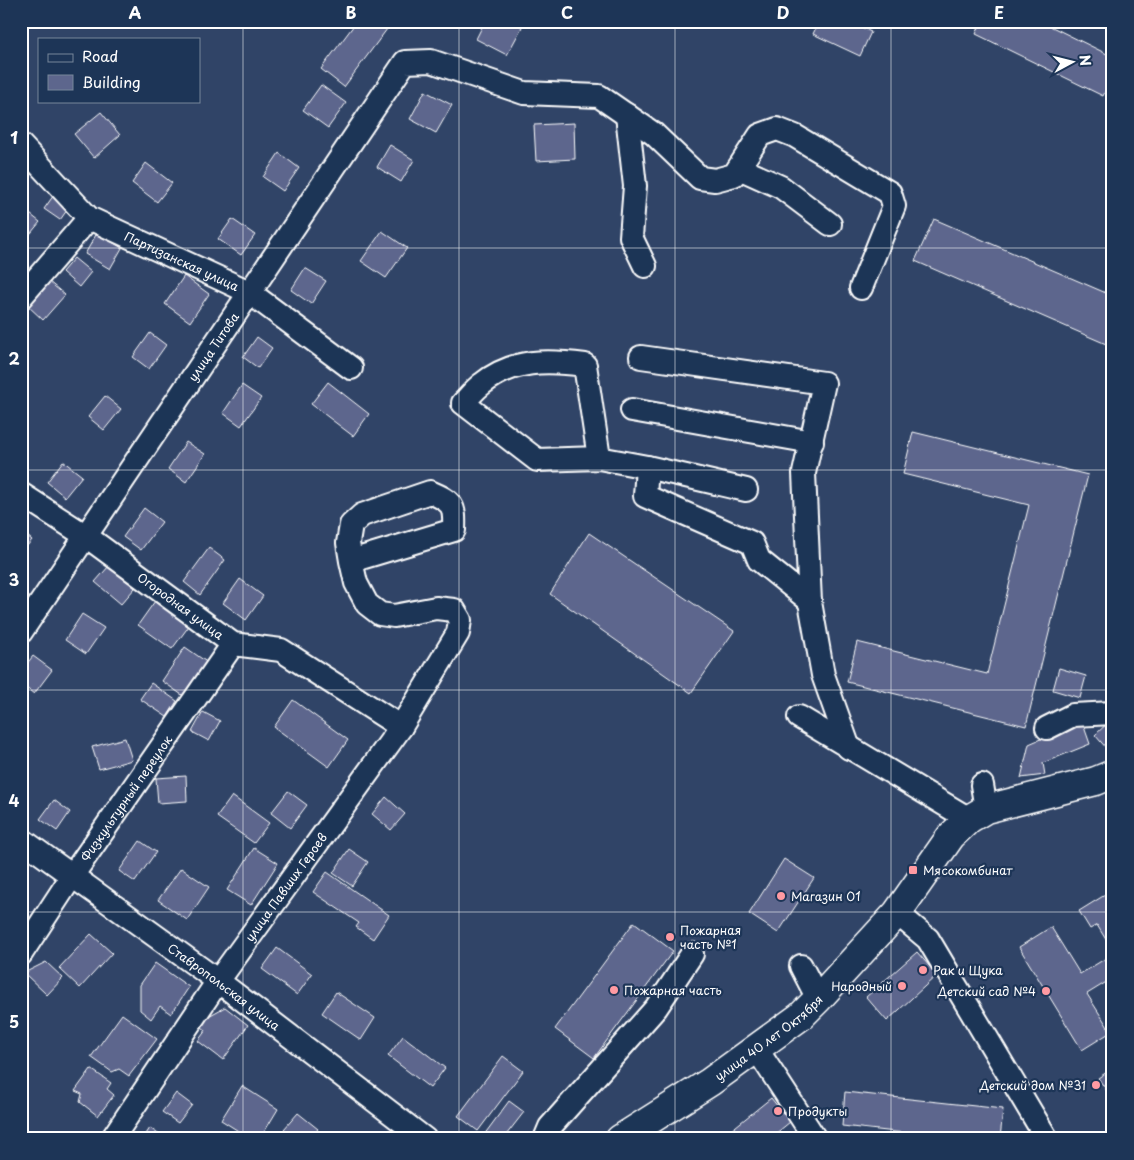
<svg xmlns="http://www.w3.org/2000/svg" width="1134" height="1160" font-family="'Playpen Sans',sans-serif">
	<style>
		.building { fill: #5d668d; stroke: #fff }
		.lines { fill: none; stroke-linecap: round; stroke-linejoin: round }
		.minor-casing { stroke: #fff; stroke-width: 26 }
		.major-casing { stroke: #fff; stroke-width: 31 }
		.minor { stroke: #1d3557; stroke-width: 22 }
		.major { stroke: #1d3557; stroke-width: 28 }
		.grid { fill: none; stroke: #fff; stroke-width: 1; stroke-opacity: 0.55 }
		.poi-dot { fill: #ff9aa2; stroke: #1d3557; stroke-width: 2 }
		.labels { text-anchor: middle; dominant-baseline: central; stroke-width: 4.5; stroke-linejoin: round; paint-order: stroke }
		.street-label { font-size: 12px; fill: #fff; stroke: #1d3557 }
		.poi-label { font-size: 12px; fill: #fff; stroke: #1d3557; text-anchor: start }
		.neatline { fill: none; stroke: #fff; stroke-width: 2 }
		.grid-label { font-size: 16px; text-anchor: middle; font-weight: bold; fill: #fff }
	</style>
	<rect width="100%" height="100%" fill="#304467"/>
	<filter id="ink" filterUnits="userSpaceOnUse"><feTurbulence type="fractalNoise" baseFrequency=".02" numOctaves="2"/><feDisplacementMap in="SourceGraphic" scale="10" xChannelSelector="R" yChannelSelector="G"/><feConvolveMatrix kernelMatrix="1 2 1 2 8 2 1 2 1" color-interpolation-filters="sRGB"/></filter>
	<g filter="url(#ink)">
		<!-- building -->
		<g class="building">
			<polygon points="357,21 385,21 390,25 344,87 321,69"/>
			<polygon points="485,21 512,21 522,27 507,55 476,39"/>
			<polygon points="550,21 583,21 583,25 550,26"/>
			<polygon points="819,21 866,21 863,28 871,32 860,56 813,34"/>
			<polygon points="982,21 1040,21 1113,57 1113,76 1103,96 976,34"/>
			<polygon points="321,85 346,103 328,128 303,110"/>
			<polygon points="425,91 452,105 436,133 410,119"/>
			<polygon points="101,112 120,135 94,158 74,134"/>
			<polygon points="574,123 575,159 536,161 534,125"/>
			<polygon points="390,145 414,160 401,182 377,167"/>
			<polygon points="279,153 299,168 283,191 263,177"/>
			<polygon points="146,163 172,183 157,202 132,183"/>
			<polygon points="56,192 72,203 60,220 44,209"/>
			<polygon points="21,207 40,222 26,239 21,236"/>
			<polygon points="232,219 255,235 241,255 218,239"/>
			<polygon points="934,219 1113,296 1113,347 915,261"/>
			<polygon points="382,231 407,248 386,278 361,261"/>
			<polygon points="97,233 122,248 110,269 85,254"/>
			<polygon points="74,258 91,272 79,287 62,272"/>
			<polygon points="305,268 326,281 311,304 291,290"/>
			<polygon points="184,276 209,294 190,322 165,304"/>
			<polygon points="48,281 65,295 43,320 27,305"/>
			<polygon points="150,333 166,345 149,369 133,357"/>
			<polygon points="257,337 272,348 258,368 243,357"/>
			<polygon points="328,382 369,414 353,436 311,404"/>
			<polygon points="242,385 261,398 241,426 223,413"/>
			<polygon points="105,396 121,409 104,430 88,417"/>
			<polygon points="913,432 1088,475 1026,726 847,682 857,642 987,674 1029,505 903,474"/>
			<polygon points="186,442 205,454 186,482 168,469"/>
			<polygon points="63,461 82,476 65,497 47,482"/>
			<polygon points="144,508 162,522 141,550 123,537"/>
			<polygon points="21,531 32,540 21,553"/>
			<polygon points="589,533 734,631 691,693 550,594"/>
			<polygon points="209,548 225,560 200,595 184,582"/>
			<polygon points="109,566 135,588 121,604 95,582"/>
			<polygon points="240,579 263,596 246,620 223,603"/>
			<polygon points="155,601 189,626 172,649 138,625"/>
			<polygon points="82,614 104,628 86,654 65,640"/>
			<polygon points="185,647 208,663 185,697 162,681"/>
			<polygon points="33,656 52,670 34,694 21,684 21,671"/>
			<polygon points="1059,668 1086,676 1080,698 1053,690"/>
			<polygon points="151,683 177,701 167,717 140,699"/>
			<polygon points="293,700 348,740 329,767 274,727"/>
			<polygon points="203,712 220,721 209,741 192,732"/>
			<polygon points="1113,718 1113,746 1108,750 1095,735"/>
			<polygon points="1082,721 1090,744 1043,763 1045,775 1021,778 1029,744"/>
			<polygon points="125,738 132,760 99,769 92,747"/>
			<polygon points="186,776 187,801 158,803 156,778"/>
			<polygon points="288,791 307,805 290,828 271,813"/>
			<polygon points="232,796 269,823 254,843 217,817"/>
			<polygon points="386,797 405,814 391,830 372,814"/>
			<polygon points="54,800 70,812 57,831 40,819"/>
			<polygon points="140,841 156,852 135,882 119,871"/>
			<polygon points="254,848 278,863 251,905 227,890"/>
			<polygon points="349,849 368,862 352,886 333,873"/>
			<polygon points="784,859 814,878 778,933 749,914"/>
			<polygon points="181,868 209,887 187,920 158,900"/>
			<polygon points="327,872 389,915 373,939 356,927 359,923 313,892"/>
			<polygon points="1113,890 1113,951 1097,925 1090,929 1079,911"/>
			<polygon points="634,922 673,951 594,1058 555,1029"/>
			<polygon points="1051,927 1080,974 1113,954 1113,978 1087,994 1111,1032 1082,1050 1019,947"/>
			<polygon points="91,934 112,953 80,988 59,968"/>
			<polygon points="277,948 312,974 297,995 262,969"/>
			<polygon points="917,952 937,975 887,1021 866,997"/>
			<polygon points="46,962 63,978 47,995 24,973"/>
			<polygon points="155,963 189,987 171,1014 160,1006 151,1019 140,1010 140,985"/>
			<polygon points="336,992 375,1018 361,1040 322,1013"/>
			<polygon points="225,1007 248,1025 223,1060 198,1041 206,1030 200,1026 205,1018"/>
			<polygon points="122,1014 157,1039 129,1076 119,1069 112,1072 91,1057"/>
			<polygon points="403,1036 445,1068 430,1088 388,1056"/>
			<polygon points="503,1056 523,1071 478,1131 458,1116"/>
			<polygon points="1113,1068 1113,1100 1098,1078"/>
			<polygon points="91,1069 111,1083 107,1089 114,1095 98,1116 80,1102 82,1094 75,1091"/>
			<polygon points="242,1086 278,1109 260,1139 251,1139 221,1120"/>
			<polygon points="845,1092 1003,1109 1000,1139 959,1139 842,1126"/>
			<polygon points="176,1093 192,1105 178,1123 162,1112"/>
			<polygon points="771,1098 790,1122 769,1139 720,1139"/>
			<polygon points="509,1101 524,1112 503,1139 481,1139"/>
			<polygon points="298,1113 318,1129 310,1139 296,1139 284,1129"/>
			<polygon points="150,1128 165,1139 143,1139"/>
			<polygon points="370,1130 383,1139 364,1139"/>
		</g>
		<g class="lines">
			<defs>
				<g id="minor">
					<polyline points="627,115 635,186 631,237 645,266"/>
					<path id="s1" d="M 21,145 L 89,218 L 249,292 L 351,368"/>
					<polyline points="739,168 781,187 830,224"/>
					<polyline points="21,297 89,218"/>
					<polyline points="641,357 824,383 804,473 810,602 823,675 849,748"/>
					<polyline points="632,410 812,442"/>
					<path d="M 599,458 L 585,365 C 547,360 513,359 482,384 C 475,389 469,397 463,403 L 537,460 L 599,458 L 647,467"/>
					<polyline points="746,490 647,467 645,496 752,543 759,560 810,601"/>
					<path id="s2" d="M 21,494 L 86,536 L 233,644 L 281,650 L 401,727"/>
					<path id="s3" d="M 21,632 L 405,62 L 431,61 L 524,93 L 599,96 L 654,134 L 700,178 L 715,180 L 734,175 L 760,135 L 777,129 L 795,136 L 890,193 L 894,206 L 861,288"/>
					<polyline points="799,717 969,819"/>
					<polyline points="1047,728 1073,715 1113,713"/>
					<polyline points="982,785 986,809"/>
					<path id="s4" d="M 21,839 L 218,981 L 425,1139"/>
					<polyline points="897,913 928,939 1047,1139"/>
					<path id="s5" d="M 21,954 L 72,876 L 233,644"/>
					<polyline points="801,966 818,999"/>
					<polyline points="756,1048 814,1137"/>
					<path id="s6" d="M 112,1139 L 218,981 L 401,727 L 458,633 L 460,620 L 454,610 L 436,608 L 394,616 L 380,614 L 367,604 L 356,583 L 351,561 L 348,543 L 351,525 L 362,515 L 430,492 C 453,502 455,505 454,530 L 351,561"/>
					<polyline points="545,1139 550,1127 656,1008 692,954"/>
				</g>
				<g id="major">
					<path id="s7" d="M 620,1139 L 710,1082 L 801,1016 L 818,999 L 897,913 L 951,836 L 969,819 L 986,809 L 1096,781 L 1113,774"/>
				</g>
			</defs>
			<!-- minor casing -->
			<use href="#minor" class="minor-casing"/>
			<!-- major casing -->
			<use href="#major" class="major-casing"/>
			<!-- minor -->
			<use href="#minor" class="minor"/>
			<!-- major -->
			<use href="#major" class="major"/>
		</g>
	</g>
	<!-- grid -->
	<path class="grid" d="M 243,21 L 243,1139M 459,21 L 459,1139M 675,21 L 675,1139M 891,21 L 891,1139M 21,248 L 1113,248M 21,470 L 1113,470M 21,690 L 1113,690M 21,912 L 1113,912"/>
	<!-- markers -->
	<g class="poi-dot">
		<rect x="908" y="865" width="10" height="10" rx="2.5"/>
		<circle cx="781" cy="896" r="5"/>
		<circle cx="670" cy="937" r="5"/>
		<circle cx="923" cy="970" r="5"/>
		<circle cx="902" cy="986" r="5"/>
		<circle cx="614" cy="990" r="5"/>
		<circle cx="1046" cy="991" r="5"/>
		<circle cx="1096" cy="1085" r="5"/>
		<circle cx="778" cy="1111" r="5"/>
	</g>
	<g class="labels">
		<!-- street labels -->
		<g class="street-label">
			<text stroke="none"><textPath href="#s1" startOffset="202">Партизанская улица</textPath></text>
			<text stroke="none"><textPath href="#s3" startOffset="344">улица Титова</textPath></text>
			<text stroke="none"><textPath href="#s2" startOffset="195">Огородная улица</textPath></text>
			<text stroke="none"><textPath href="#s5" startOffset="188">Физкультурный переулок</textPath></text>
			<text stroke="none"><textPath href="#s6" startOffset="306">улица Павших Героев</textPath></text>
			<text stroke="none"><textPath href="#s4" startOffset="251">Ставропольская улица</textPath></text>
			<text stroke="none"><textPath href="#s7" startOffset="180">улица 40 лет Октября</textPath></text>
		</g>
		<!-- poi labels -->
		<g class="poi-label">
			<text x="923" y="870">Мясокомбинат</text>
			<text x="791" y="896">Магазин 01</text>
			<text x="680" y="930">Пожарная<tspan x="680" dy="14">часть №1</tspan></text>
			<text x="933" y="970">Рак и Щука</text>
			<text x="892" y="986" text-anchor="end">Народный</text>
			<text x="624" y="990">Пожарная часть</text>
			<text x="1036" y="991" text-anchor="end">Детский сад №4</text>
			<text x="1086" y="1085" text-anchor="end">Детский дом №31</text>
			<text x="788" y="1111">Продукты</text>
		</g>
	</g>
	<!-- margin -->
	<rect width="1134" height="1160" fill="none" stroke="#1d3557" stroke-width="55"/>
	<!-- legend -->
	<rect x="38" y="38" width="162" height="65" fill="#1d3557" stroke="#77869a"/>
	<rect x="48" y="54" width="25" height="8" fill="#1d3557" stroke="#77869a"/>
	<text x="82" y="62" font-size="15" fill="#ffffff">Road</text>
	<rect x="48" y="75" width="25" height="15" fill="#5d668d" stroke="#77869a"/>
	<text x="82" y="88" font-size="15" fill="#ffffff">Building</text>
	<!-- north arrow -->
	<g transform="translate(1072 62) rotate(83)" stroke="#1d3557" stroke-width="4" paint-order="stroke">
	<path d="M0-4L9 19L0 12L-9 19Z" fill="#ffffff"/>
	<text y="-8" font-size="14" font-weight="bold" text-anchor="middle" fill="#ffffff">N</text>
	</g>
	<rect x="28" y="28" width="1078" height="1104" class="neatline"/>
	<g class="grid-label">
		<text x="135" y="19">A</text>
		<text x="351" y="19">B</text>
		<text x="567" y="19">C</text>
		<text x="783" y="19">D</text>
		<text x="999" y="19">E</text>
		<text x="14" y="144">1</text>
		<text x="14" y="365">2</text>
		<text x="14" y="586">3</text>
		<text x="14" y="807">4</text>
		<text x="14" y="1028">5</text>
	</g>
</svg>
